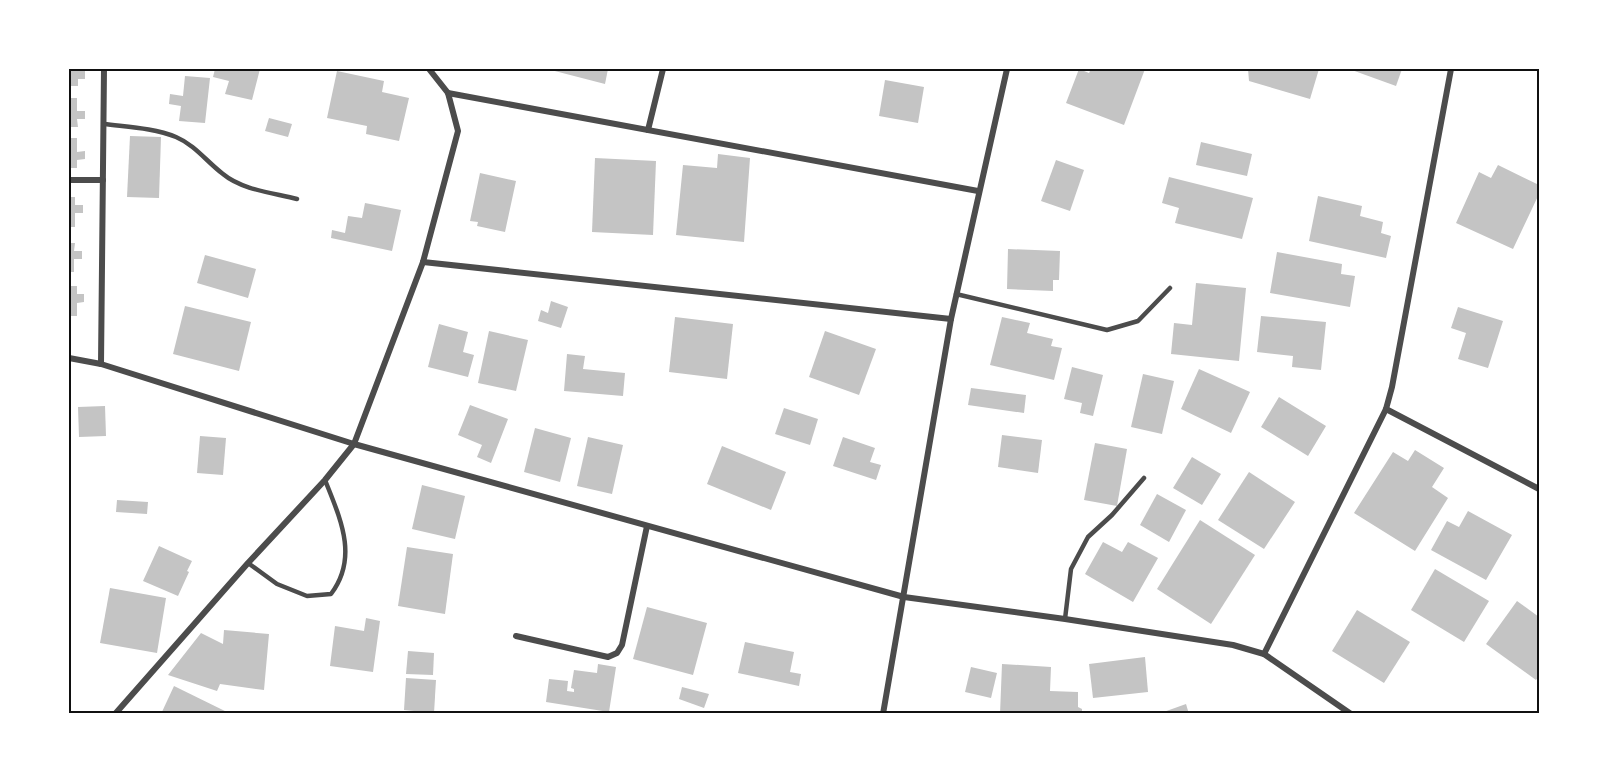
<svg xmlns="http://www.w3.org/2000/svg" width="1608" height="783" font-family="Jost,sans-serif">
	<style>
		.building { fill: #c4c4c4 }
		.lines { fill: none; stroke-linecap: round; stroke-linejoin: round }
		.service { stroke: #4c4c4c; stroke-width: 4.5 }
		.minor { stroke: #4c4c4c; stroke-width: 6 }
		.neatline { fill: none; stroke: #111; stroke-width: 2 }
	</style>
	<rect width="100%" height="100%" fill="#fff"/>
	<!-- building -->
	<g class="building">
		<polygon points="69,69 85,71 85,79 78,79 78,86 69,86"/>
		<polygon points="215,69 260,69 252,100 225,94 229,81 213,77"/>
		<polygon points="547,69 608,69 605,84"/>
		<polygon points="1079,69 1089,73 1091,69 1145,69 1124,125 1066,103"/>
		<polygon points="1248,69 1319,69 1310,99 1249,81"/>
		<polygon points="1349,69 1402,69 1396,86"/>
		<polygon points="337,71 384,81 382,92 409,98 399,141 366,134 367,126 327,118"/>
		<polygon points="185,76 210,78 205,123 179,121 181,106 169,104 170,94 183,96"/>
		<polygon points="885,80 924,87 918,123 879,116"/>
		<polygon points="69,98 77,98 77,111 85,111 85,119 77,119 78,127 69,127"/>
		<polygon points="269,118 292,124 288,137 265,131"/>
		<polygon points="130,136 161,137 159,198 127,197"/>
		<polygon points="69,138 77,138 77,152 85,151 85,159 77,160 77,168 69,168"/>
		<polygon points="1201,142 1252,154 1247,176 1196,165"/>
		<polygon points="718,154 750,158 744,242 676,235 683,165 717,168"/>
		<polygon points="595,158 656,161 653,235 592,232"/>
		<polygon points="1056,160 1084,170 1070,211 1041,201"/>
		<polygon points="1498,165 1539,185 1539,194 1513,249 1456,223 1479,172 1491,178"/>
		<polygon points="480,173 516,181 505,232 477,226 478,222 470,221"/>
		<polygon points="1169,177 1253,198 1242,239 1175,223 1179,208 1162,203"/>
		<polygon points="1318,196 1362,206 1360,216 1383,222 1381,233 1391,236 1386,258 1309,241"/>
		<polygon points="69,197 75,197 75,205 83,205 83,213 75,213 75,227 69,227"/>
		<polygon points="365,203 401,210 392,251 331,238 332,230 345,233 348,216 362,218"/>
		<polygon points="69,243 75,243 74,251 82,251 82,259 74,259 74,272 69,272"/>
		<polygon points="1008,249 1060,251 1059,280 1053,280 1053,291 1007,289"/>
		<polygon points="1277,252 1342,264 1341,274 1355,276 1350,307 1270,293"/>
		<polygon points="205,255 256,269 248,298 197,283"/>
		<polygon points="1196,283 1246,288 1239,361 1171,354 1174,323 1192,325"/>
		<polygon points="69,286 77,286 77,294 84,294 84,302 77,303 77,316 69,316"/>
		<polygon points="551,301 568,307 561,328 538,321 541,310 548,313"/>
		<polygon points="185,306 251,322 239,371 173,354"/>
		<polygon points="1458,307 1503,321 1488,368 1458,359 1466,333 1451,328"/>
		<polygon points="1261,316 1326,322 1321,370 1292,367 1293,356 1257,352"/>
		<polygon points="675,317 733,324 727,379 669,372"/>
		<polygon points="1002,317 1030,323 1027,333 1053,339 1051,346 1062,348 1054,380 990,365"/>
		<polygon points="439,324 468,332 463,352 474,355 468,377 428,367"/>
		<polygon points="489,331 528,340 516,391 478,383"/>
		<polygon points="825,331 876,349 859,395 809,377"/>
		<polygon points="567,354 585,356 583,369 625,373 623,396 564,391"/>
		<polygon points="1072,367 1103,375 1093,416 1080,413 1082,403 1064,399"/>
		<polygon points="1199,369 1250,392 1231,433 1181,409"/>
		<polygon points="1143,374 1174,381 1162,434 1131,427"/>
		<polygon points="971,388 1026,395 1024,413 968,405"/>
		<polygon points="1279,397 1326,426 1308,456 1261,427"/>
		<polygon points="470,405 508,419 491,463 477,457 482,445 458,435"/>
		<polygon points="105,406 106,436 79,437 78,407"/>
		<polygon points="784,408 818,419 810,445 775,434"/>
		<polygon points="535,428 571,438 560,482 524,472"/>
		<polygon points="1002,435 1042,440 1038,473 998,467"/>
		<polygon points="200,436 226,438 223,475 197,473"/>
		<polygon points="588,437 623,445 612,494 577,486"/>
		<polygon points="843,437 875,448 870,462 881,465 876,480 833,466"/>
		<polygon points="1095,443 1127,449 1117,506 1084,500"/>
		<polygon points="722,446 786,472 771,510 707,484"/>
		<polygon points="1415,450 1444,468 1432,487 1448,498 1415,551 1354,513 1393,452 1408,461"/>
		<polygon points="1192,457 1221,474 1202,505 1173,488"/>
		<polygon points="1249,472 1295,502 1264,549 1218,520"/>
		<polygon points="422,485 465,496 455,539 412,529"/>
		<polygon points="1157,494 1186,510 1169,542 1140,525"/>
		<polygon points="117,500 148,502 147,514 116,512"/>
		<polygon points="1468,511 1512,535 1486,580 1431,550 1447,521 1459,527"/>
		<polygon points="1200,520 1255,555 1211,624 1157,589"/>
		<polygon points="1103,542 1122,552 1128,542 1158,558 1133,602 1085,574"/>
		<polygon points="159,546 192,561 187,571 189,572 178,596 143,581"/>
		<polygon points="407,547 453,554 445,614 398,606"/>
		<polygon points="1435,569 1489,601 1464,642 1411,610"/>
		<polygon points="110,588 166,598 157,653 100,643"/>
		<polygon points="1517,601 1539,617 1539,676 1536,680 1486,644"/>
		<polygon points="647,607 707,623 693,675 633,659"/>
		<polygon points="1357,610 1410,642 1384,683 1332,651"/>
		<polygon points="366,618 380,621 373,672 330,666 335,626 364,631"/>
		<polygon points="224,630 269,634 264,690 220,684 217,691 168,675 201,633 223,644"/>
		<polygon points="745,642 794,652 790,672 801,674 799,686 738,673"/>
		<polygon points="408,651 434,653 433,675 406,674"/>
		<polygon points="1145,657 1148,692 1093,698 1089,664"/>
		<polygon points="598,664 616,667 609,712 546,702 549,679 568,681 567,691 574,692 574,689 571,688 574,670 597,673"/>
		<polygon points="1002,664 1051,667 1050,691 1078,692 1078,707 1082,709 1082,714 1000,714"/>
		<polygon points="971,667 997,673 991,698 965,692"/>
		<polygon points="406,678 436,680 434,713 404,710"/>
		<polygon points="174,686 231,714 161,714"/>
		<polygon points="682,687 709,694 704,708 679,699"/>
		<polygon points="1186,704 1189,714 1158,714"/>
	</g>
	<g class="lines">
		<!-- service -->
		<g class="service">
			<path d="M 104,124 C 127,127 154,128 176,137 C 195,145 207,162 223,174 C 242,190 274,193 297,199"/>
			<polyline points="956,294 1107,330 1138,321 1170,288"/>
			<path d="M 248,563 L 277,584 L 307,596 L 331,594 C 359,557 340,518 325,480"/>
			<polyline points="1065,619 1071,569 1088,537 1112,515 1144,478"/>
		</g>
		<!-- minor -->
		<g class="minor">
			<polyline points="448,93 978,191"/>
			<polyline points="648,130 663,69"/>
			<polyline points="69,180 103,180"/>
			<polyline points="423,262 951,319"/>
			<polyline points="69,358 101,364 354,444 904,597 1065,619 1233,645 1264,654 1351,714"/>
			<polyline points="101,364 104,69"/>
			<polyline points="1386,409 1539,489"/>
			<polyline points="516,636 608,657 617,653 622,645 647,526"/>
			<polyline points="1264,654 1386,409 1392,387 1451,69"/>
			<polyline points="115,714 248,563 325,480 354,444 423,262 458,131 448,93 429,69"/>
			<polyline points="883,714 951,319 1007,69"/>
		</g>
	</g>
	<!-- border -->
	<rect width="1608" height="783" fill="none" stroke="#ffffff" stroke-width="141"/>
	<rect x="70" y="70" width="1468" height="642" class="neatline"/>
</svg>
